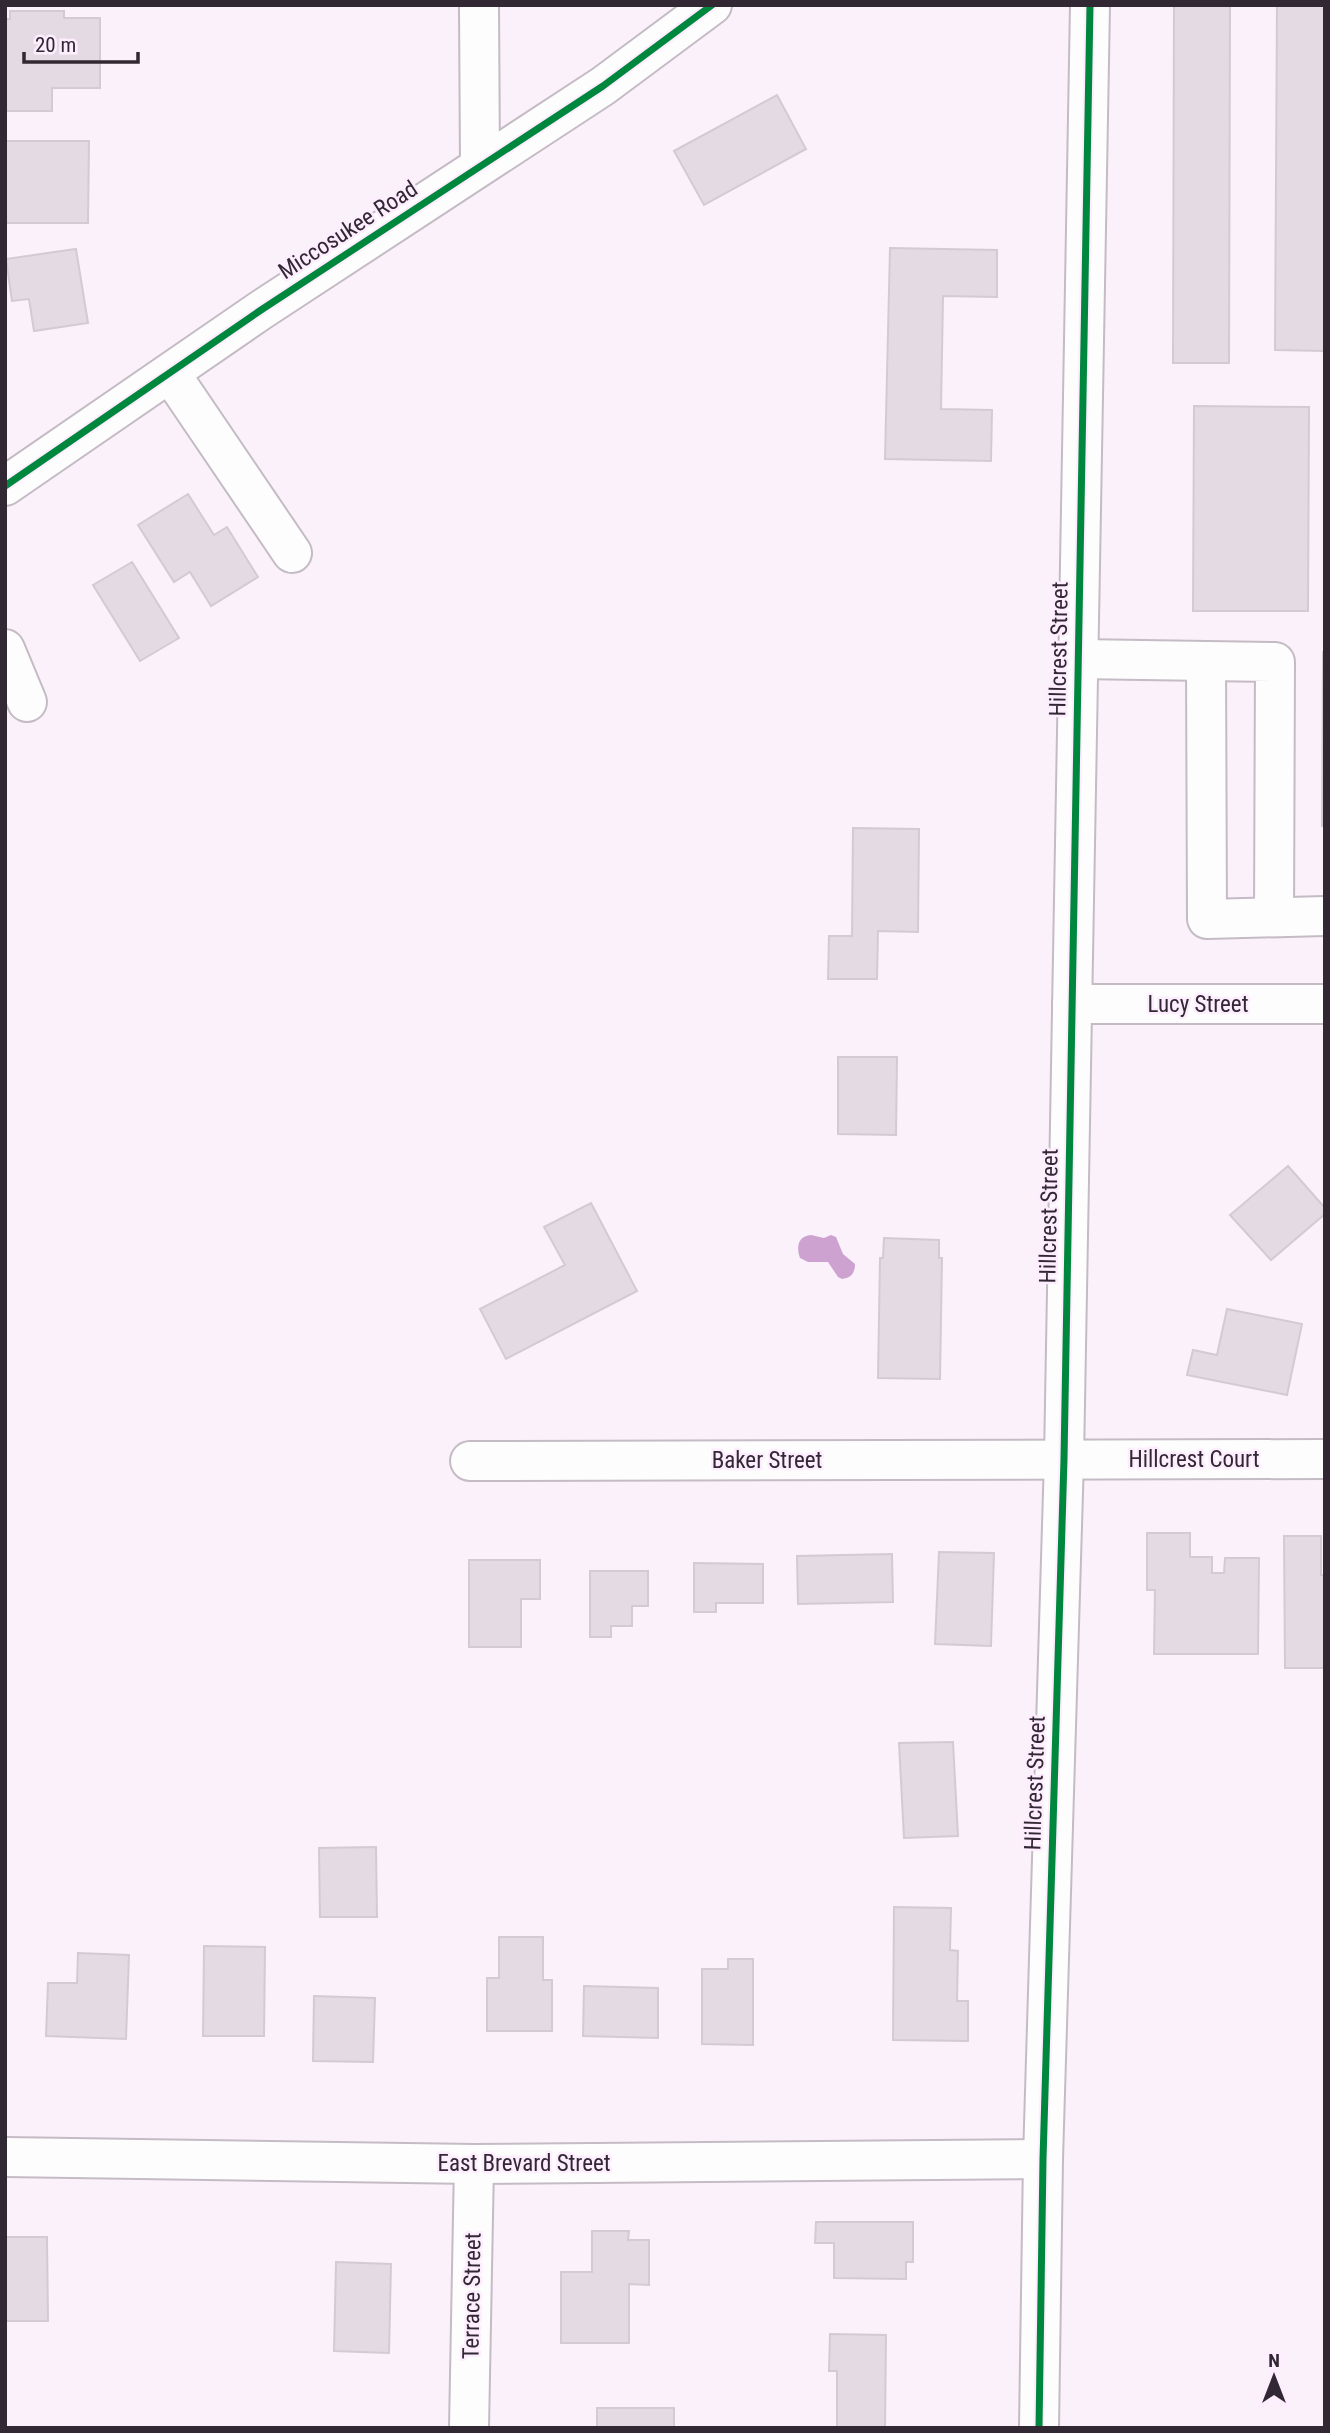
<svg xmlns="http://www.w3.org/2000/svg" width="1330" height="2433" font-family="'Roboto Condensed',sans-serif">
	<style>
		.water { fill: #cda2d0 }
		.building { fill: #e3dae3; stroke: #d3cad4; stroke-width: 2 }
		.lines { fill: none; stroke-linecap: round; stroke-linejoin: round }
		.minor-casing { stroke: #c4bbc5; stroke-width: 42 }
		.minor { stroke: #fefdfe; stroke-width: 38 }
		.cycleway-casing { stroke: #fdedfe; stroke-width: 11 }
		.cycleway { stroke: #00873e; stroke-width: 7 }
		.labels { text-anchor: middle; dominant-baseline: central; stroke-width: 5; stroke-linejoin: round; paint-order: stroke }
		.street-label { font-size: 23px; fill: #322833; stroke: #fdedfe }
	</style>
	<rect width="100%" height="100%" fill="#faf1fa"/>
	<!-- water -->
	<path class="water" d="M 811,1235 L 824,1238 L 831,1235 L 836,1237 L 843,1254 L 855,1264 C 855,1273 851,1278 842,1279 L 838,1277 L 828,1262 L 808,1262 L 800,1258 C 796,1247 798,1236 811,1235 Z"/>
	<!-- building -->
	<g class="building">
		<polygon points="1174,5 1230,5 1229,363 1173,363"/>
		<polygon points="1277,5 1325,5 1325,351 1275,350"/>
		<polygon points="10,11 64,11 64,18 100,18 100,88 52,88 52,111 5,111 5,19 10,19"/>
		<polygon points="777,95 806,149 704,205 674,151"/>
		<polygon points="5,141 89,141 88,223 5,223"/>
		<polygon points="890,248 997,250 997,297 943,296 941,409 992,410 991,461 885,459"/>
		<polygon points="76,249 88,323 34,331 29,299 12,301 6,259"/>
		<polygon points="1194,406 1309,407 1308,611 1193,611"/>
		<polygon points="188,494 214,535 227,527 258,577 211,606 190,572 174,582 138,525"/>
		<polygon points="132,562 179,638 140,661 93,585"/>
		<polygon points="1323,652 1325,652 1325,826 1322,826"/>
		<polygon points="853,828 919,829 918,932 878,931 877,979 828,979 829,936 852,936"/>
		<polygon points="838,1057 897,1057 896,1135 838,1134"/>
		<polygon points="1288,1166 1325,1208 1325,1214 1271,1260 1230,1215"/>
		<polygon points="591,1203 637,1291 506,1359 480,1309 565,1265 544,1227"/>
		<polygon points="884,1238 939,1240 939,1258 942,1258 940,1379 878,1378 880,1258 883,1258"/>
		<polygon points="1227,1309 1302,1324 1287,1395 1187,1375 1193,1350 1217,1355"/>
		<polygon points="1147,1533 1190,1533 1190,1557 1212,1557 1212,1573 1224,1573 1225,1558 1259,1558 1258,1654 1154,1654 1155,1590 1147,1590"/>
		<polygon points="1284,1536 1321,1536 1321,1575 1325,1575 1325,1668 1285,1668"/>
		<polygon points="939,1552 994,1553 991,1646 935,1644"/>
		<polygon points="892,1554 893,1602 798,1604 797,1556"/>
		<polygon points="469,1560 540,1560 540,1599 521,1599 521,1647 469,1647"/>
		<polygon points="694,1563 763,1564 763,1603 716,1603 716,1612 694,1612"/>
		<polygon points="590,1571 648,1571 648,1606 632,1606 632,1626 611,1626 611,1637 590,1637"/>
		<polygon points="953,1742 958,1836 904,1838 899,1743"/>
		<polygon points="376,1847 377,1917 320,1917 319,1848"/>
		<polygon points="894,1907 951,1908 950,1950 958,1951 957,2001 968,2001 968,2041 893,2040"/>
		<polygon points="499,1937 543,1937 543,1980 552,1980 552,2031 487,2031 487,1978 499,1978"/>
		<polygon points="204,1946 265,1947 264,2036 203,2036"/>
		<polygon points="78,1953 129,1955 126,2039 46,2036 48,1983 77,1983"/>
		<polygon points="728,1959 753,1959 753,2045 702,2044 702,1969 728,1969"/>
		<polygon points="584,1986 658,1988 658,2038 583,2036"/>
		<polygon points="314,1996 375,1998 373,2062 313,2061"/>
		<polygon points="816,2222 913,2222 913,2262 906,2262 906,2279 834,2278 834,2243 815,2243"/>
		<polygon points="592,2231 629,2231 628,2240 649,2240 649,2285 629,2284 629,2343 561,2343 561,2272 592,2272"/>
		<polygon points="5,2237 47,2237 48,2321 5,2321"/>
		<polygon points="336,2262 391,2264 389,2353 334,2351"/>
		<polygon points="830,2334 886,2335 885,2428 837,2428 837,2371 829,2371"/>
		<rect x="597" y="2408" width="77" height="20"/>
	</g>
	<g class="lines">
		<defs>
			<g id="minor">
				<polyline points="479,5 480,166"/>
				<polyline points="170,373 292,553"/>
				<polyline points="5,486 261,310 603,86 712,5"/>
				<polyline points="5,649 27,702"/>
				<polyline points="1078,659 1275,662 1274,917"/>
				<polyline points="1206,661 1207,919 1325,916"/>
				<polyline points="1072,1004 1325,1004"/>
				<polyline points="470,1461 1325,1459"/>
				<polyline points="5,2157 474,2164 1043,2159"/>
				<polyline points="469,2428 474,2164"/>
				<polyline points="1039,2428 1043,2159 1064,1459 1090,5"/>
			</g>
		</defs>
		<!-- minor casing -->
		<use href="#minor" class="minor-casing"/>
		<!-- minor -->
		<use href="#minor" class="minor"/>
		<defs>
			<g id="cycleway">
				<polyline points="5,486 261,310 603,86 712,5"/>
				<polyline points="1039,2428 1043,2159 1064,1459 1090,5"/>
			</g>
		</defs>
		<!-- cycleway casing -->
		<use href="#cycleway" class="cycleway-casing"/>
		<!-- cycleway -->
		<use href="#cycleway" class="cycleway"/>
	</g>
	<g class="labels">
		<!-- street labels -->
		<g class="street-label">
			<text transform="translate(348 230) rotate(-33)">Miccosukee Road</text>
			<text transform="translate(1059 649) rotate(-89)">Hillcrest Street</text>
			<text x="1198" y="1004">Lucy Street</text>
			<text transform="translate(1049 1216) rotate(-89)">Hillcrest Street</text>
			<text x="1194" y="1459">Hillcrest Court</text>
			<text x="767" y="1460">Baker Street</text>
			<text transform="translate(1035 1783) rotate(-88)">Hillcrest Street</text>
			<text x="524" y="2163">East Brevard Street</text>
			<text transform="translate(472 2296) rotate(-89)">Terrace Street</text>
		</g>
	</g>
	<!-- border -->
	<rect width="1330" height="2433" fill="none" stroke="#322833" stroke-width="14"/>
	<!-- north arrow -->
	<g transform="translate(1274 2377)" stroke="#fdedfe" stroke-width="5" paint-order="stroke">
	<path d="M0-5L12 26L0 18L-12 26Z" fill="#322833"/>
	<text y="-10" font-size="19" font-weight="bold" text-anchor="middle" fill="#322833">N</text>
	</g>
	<!-- scale -->
	<path d="M24 52v10h114v-10" fill="none" stroke="#322833" stroke-width="3.5"/>
	<text x="35" y="52" font-size="21" fill="#322833" stroke="#fdedfe" stroke-width="5" paint-order="stroke">20 m</text>
</svg>
